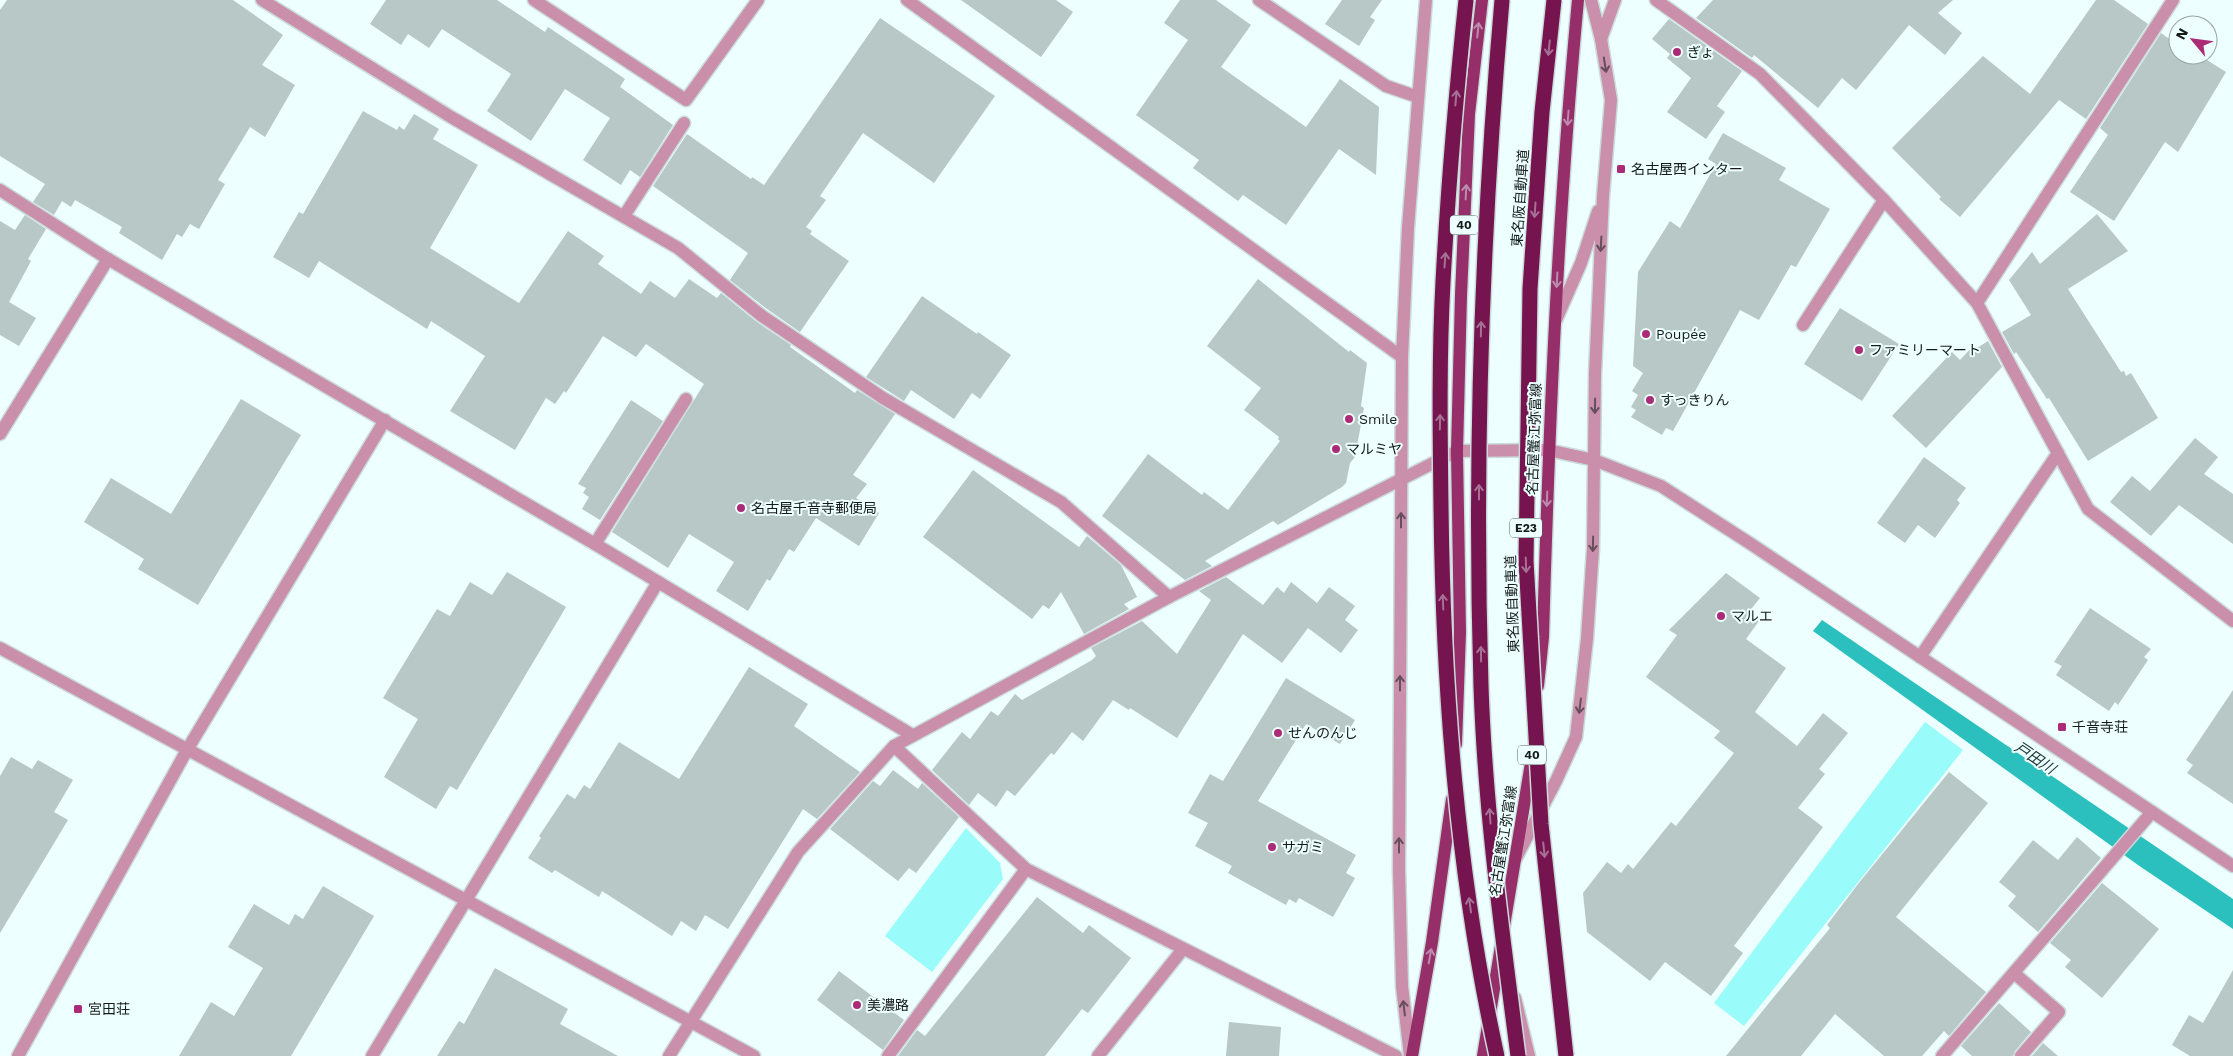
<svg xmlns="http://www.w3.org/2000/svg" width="2233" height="1056" font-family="'Work Sans','Noto Sans JP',sans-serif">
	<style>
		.green { fill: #99fcfa }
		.water { fill: #2bc0be }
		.building { fill: #b7c8c7 }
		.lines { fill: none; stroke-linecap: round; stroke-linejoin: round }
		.service-casing { stroke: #cadbda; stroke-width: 15 }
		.minor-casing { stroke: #cadbda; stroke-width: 15 }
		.tertiary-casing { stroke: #cadbda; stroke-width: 15 }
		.primary-casing { stroke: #cadbda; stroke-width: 15 }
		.service { stroke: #ca8fab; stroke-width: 12 }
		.minor { stroke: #ca8fab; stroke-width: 12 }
		.tertiary { stroke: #ca8fab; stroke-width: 12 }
		.primary { stroke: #952e69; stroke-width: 12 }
		.motorway-bridge-casing { stroke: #cadbda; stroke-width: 18; stroke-linecap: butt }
		.motorway-bridge { stroke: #75144f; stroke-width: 15 }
		.oneway { stroke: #bd8cac }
		.oneway2 { stroke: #a57295 }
		.oneway3 { stroke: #664f5c }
		.poi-dot { fill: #ac2b77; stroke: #edfffe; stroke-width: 2 }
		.labels { text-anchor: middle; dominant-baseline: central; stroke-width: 4; stroke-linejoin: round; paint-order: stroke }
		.shield { fill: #edfffe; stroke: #565f5f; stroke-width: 1 }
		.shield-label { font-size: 12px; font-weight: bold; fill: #151b1b }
		.poi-label { font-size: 14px; fill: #151b1b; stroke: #edfffe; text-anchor: start }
		.street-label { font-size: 14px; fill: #151b1b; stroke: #edfffe }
		.water-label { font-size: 15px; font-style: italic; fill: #1c3333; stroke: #edfffe }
	</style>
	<rect width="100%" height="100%" fill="#edfffe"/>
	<!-- green -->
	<g class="green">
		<polygon points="1925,722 1963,750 1744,1026 1714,1003"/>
		<polygon points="966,828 1000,863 1003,879 932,972 885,936"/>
	</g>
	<!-- water -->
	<polygon class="water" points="1822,620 2233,899 2233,929 2138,865 1813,631"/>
	<!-- building -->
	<g class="building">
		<polygon points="7,0 233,0 283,35 262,65 295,85 265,137 250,127 218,180 225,184 199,229 190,224 182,237 177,234 162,260 119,233 122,227 75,200 71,207 62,201 54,215 33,202 45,184 0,156 0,10"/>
		<polygon points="386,0 497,0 545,32 548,27 609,68 625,79 620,87 673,125 640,177 630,170 621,185 583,160 610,118 565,89 531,141 487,111 511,74 442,29 429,48 408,34 401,45 370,24"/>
		<polygon points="961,0 1056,0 1073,12 1041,57"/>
		<polygon points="1180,0 1216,0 1251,25 1221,67 1306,127 1340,79 1379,107 1376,175 1339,149 1286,225 1243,195 1238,201 1193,168 1199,160 1136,115 1188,40 1164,23"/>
		<polygon points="1342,0 1382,0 1370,17 1375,20 1359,46 1325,24"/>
		<polygon points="1713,0 1953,0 1938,13 1962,33 1945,55 1909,25 1856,90 1842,78 1818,108 1754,55 1752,58 1696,18"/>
		<polygon points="2096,0 2114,0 2148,24 2086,119 2059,100 1960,217 1939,199 1941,197 1892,148 1983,56 2030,94"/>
		<polygon points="880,18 995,96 934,183 863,133 820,196 826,200 806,227 812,231 810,234 849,261 800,332 767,309 730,280 748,253 653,186 687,134 751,179 752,177 764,185"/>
		<polygon points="1669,19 1742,71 1717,106 1725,112 1706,139 1667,112 1691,78 1667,58 1670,54 1652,39"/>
		<polygon points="2161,33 2178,45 2178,55 2199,55 2226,72 2178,152 2165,142 2114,221 2070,192 2108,135 2100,128"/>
		<polygon points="363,111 397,130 399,126 404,130 414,114 439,129 433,139 478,165 430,248 519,303 568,231 604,256 598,264 641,294 650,281 675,298 689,279 717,298 721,293 757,322 791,345 790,347 855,393 857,390 895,414 853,475 867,484 856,498 879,513 859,546 816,518 794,552 789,549 770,581 767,579 748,611 716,591 734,562 689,534 668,568 612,532 704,384 646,344 636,357 603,336 566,393 564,391 555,404 546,398 515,450 450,411 485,356 431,321 427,329 319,261 309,278 273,257 299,212 303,214"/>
		<polygon points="1723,133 1786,168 1779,180 1830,209 1796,267 1791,265 1759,320 1740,310 1673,431 1666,428 1662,435 1631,417 1636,410 1631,407 1638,395 1632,391 1643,373 1633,366 1638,272 1670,221 1680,228 1716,164 1708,159"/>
		<polygon points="2097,214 2128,251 2068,289 2121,372 2124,371 2126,376 2131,373 2158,418 2088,461 2049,398 2047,399 2016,352 2014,354 2002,332 2031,315 2009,280 2032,252 2040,264"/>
		<polygon points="25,215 46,229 28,259 31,261 9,302 36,318 19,346 0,335 0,221 15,230"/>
		<polygon points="1258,279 1349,352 1350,350 1367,363 1361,406 1364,408 1355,457 1350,463 1346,483 1342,487 1278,525 1273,521 1205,561 1212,566 1185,580 1102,516 1148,454 1202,495 1204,492 1228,510 1280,441 1278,439 1279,437 1244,410 1261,388 1207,346"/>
		<polygon points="922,296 977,334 978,332 1011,355 980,399 972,393 954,419 911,390 904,401 866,377"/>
		<polygon points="1840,308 1899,344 1862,401 1804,364"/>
		<polygon points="1988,341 2002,367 1926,448 1892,416 1952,352 1960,360 1974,345 1977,348"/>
		<polygon points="241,399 301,435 198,605 138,569 144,559 84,522 111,478 171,514"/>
		<polygon points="631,400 663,421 600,520 582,509 589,497 583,493 586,488 578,484"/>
		<polygon points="2195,438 2218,457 2204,474 2233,494 2233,544 2179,505 2151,536 2110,502 2132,476 2150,491"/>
		<polygon points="1924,457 1966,488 1957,500 1960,503 1935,538 1918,525 1905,543 1877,523"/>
		<polygon points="973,470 1079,547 1087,536 1121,565 1137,597 1124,604 1129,609 1084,634 1061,592 1049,609 1043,605 1032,619 923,537"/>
		<polygon points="507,572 566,607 457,790 450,786 436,809 384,777 418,719 383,698 437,609 450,616 470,582 492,595"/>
		<polygon points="1726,573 1760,598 1748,613 1759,621 1746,639 1786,668 1755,712 1797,746 1823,713 1848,733 1819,769 1825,774 1798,808 1823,827 1734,946 1743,953 1711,996 1665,962 1650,981 1587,932 1583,893 1607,862 1621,873 1628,864 1633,869 1671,822 1676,826 1734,753 1714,738 1720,731 1646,677 1677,635 1669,630"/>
		<polygon points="1226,577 1263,605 1277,587 1284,593 1291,582 1317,603 1329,587 1355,606 1345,620 1358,630 1341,653 1308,628 1282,663 1243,634 1177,738 1130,708 1129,710 1113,700 1083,741 1072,732 1054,755 1051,753 1015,796 1007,790 996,807 978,793 969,805 932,770 962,732 970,739 991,711 998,716 1015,694 1022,700 1092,660 1096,656 1091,648 1142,621 1177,654 1211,600 1199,591"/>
		<polygon points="2090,608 2151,649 2144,657 2148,660 2118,705 2115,702 2109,711 2056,675 2062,666 2054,662"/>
		<polygon points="749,667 808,704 794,726 860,772 817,819 803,809 728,929 705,915 696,931 681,921 672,936 602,891 599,897 555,870 552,873 528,858 541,838 539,836 567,794 575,799 584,785 590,789 619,742 679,779"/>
		<polygon points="1286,678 1355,720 1340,744 1306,724 1258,801 1356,855 1346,873 1355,878 1333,917 1299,898 1296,903 1289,899 1286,905 1228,873 1232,866 1195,846 1208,823 1188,813 1210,774 1223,781"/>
		<polygon points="2233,690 2233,804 2187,773 2193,765 2186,760"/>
		<polygon points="11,757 32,769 38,760 73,780 54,812 68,820 0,933 0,776"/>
		<polygon points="893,770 918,789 922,783 959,817 916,873 909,868 898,881 830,829 873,781 880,786"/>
		<polygon points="1949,772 1988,803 1896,917 1986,992 1949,1036 1944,1031 1922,1056 1884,1056 1835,1014 1801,1056 1726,1056 1830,928 1827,925 1858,884"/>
		<polygon points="2077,837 2101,858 2038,932 2008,906 2016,896 1999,882 2033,840 2058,860"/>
		<polygon points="2102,883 2159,929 2102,998 2065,967 2071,960 2050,943"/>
		<polygon points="323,886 374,916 291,1056 179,1056 211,1002 234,1016 263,968 228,947 254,904 289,925 295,914 303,919"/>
		<polygon points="1037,897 1083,933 1089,925 1131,958 1088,1013 1082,1009 1045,1056 898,1056 917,1030 925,1036"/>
		<polygon points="495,968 568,1009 560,1024 618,1056 437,1056 459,1021 464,1024"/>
		<polygon points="2233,970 2233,1056 2190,1056 2172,1045 2189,1015 2203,1023"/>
		<polygon points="839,971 904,1020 883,1050 817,1000"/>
		<polygon points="1999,1003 2031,1032 2015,1051 2013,1056 1972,1056 1961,1046"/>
		<polygon points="1229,1022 1281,1027 1279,1056 1226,1056"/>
		<polygon points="2043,1043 2058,1056 2032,1056"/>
	</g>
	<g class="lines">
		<defs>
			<g id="service">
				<polyline points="624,216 684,123"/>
				<polyline points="1803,325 1884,200"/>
				<polyline points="595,544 686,399"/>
				<polyline points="2014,973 2059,1012 2021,1056"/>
				<polyline points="1942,1056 2152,812"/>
			</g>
			<g id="minor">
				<polyline points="262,0 451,117 678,248 762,316 883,398 1061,502 1169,597"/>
				<polyline points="534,0 686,100 758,0"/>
				<polyline points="907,0 1402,357"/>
				<polyline points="1259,0 1386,86 1418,97"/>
				<polyline points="1656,0 1760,74 1884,200 1977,303 2088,509 2233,621"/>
				<polyline points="1601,39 1615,0"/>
				<polyline points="0,190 108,259 595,544 912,735"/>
				<polyline points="1977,303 2173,0"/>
				<polyline points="1556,320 1581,263 1598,211"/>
				<polyline points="0,434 108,259"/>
				<polyline points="1920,657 2058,453"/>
				<polyline points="894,746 1026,869 1396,1056"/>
				<polyline points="1516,858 1556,781 1576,737 1587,639 1593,549 1595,374 1603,196 1611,100 1601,39 1591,0"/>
				<polyline points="1515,998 1529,1056"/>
				<polyline points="18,1056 187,750 385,420"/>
				<polyline points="372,1056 658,582"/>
				<polyline points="669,1056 798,852 894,746 1169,597 1457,451 1548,450"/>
				<polyline points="888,1056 1026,869"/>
				<polyline points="1098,1056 1183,949"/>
				<polyline points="1410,1056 1402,986 1399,868 1402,357 1408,228 1426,0"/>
			</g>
			<g id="tertiary">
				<polyline points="1548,450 1594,460 1661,486 1751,544 2233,866"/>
				<polyline points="0,648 754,1056"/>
			</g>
			<g id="primary">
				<path d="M 1538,686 L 1543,637 C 1549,424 1558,212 1578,0"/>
				<polyline points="1456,744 1460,632 1457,451 1461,295 1469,114 1482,0"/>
				<polyline points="1504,926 1533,751"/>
				<polyline points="1412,1056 1432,942 1452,799"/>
				<polyline points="1483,1056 1501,946"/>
			</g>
		</defs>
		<!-- service casing -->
		<use href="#service" class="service-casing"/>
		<!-- minor casing -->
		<use href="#minor" class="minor-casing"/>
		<!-- tertiary casing -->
		<use href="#tertiary" class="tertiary-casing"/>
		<!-- primary casing -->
		<use href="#primary" class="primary-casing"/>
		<!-- service -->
		<use href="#service" class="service"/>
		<!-- minor -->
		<use href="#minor" class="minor"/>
		<!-- tertiary -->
		<use href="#tertiary" class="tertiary"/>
		<!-- primary -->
		<use href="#primary" class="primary"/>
		<defs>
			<g id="motorway-bridge">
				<path d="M 1466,0 C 1456,94 1448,188 1443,282 C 1439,356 1440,431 1441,505 C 1443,690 1457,875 1497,1056"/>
				<path d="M 1502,0 C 1482,228 1474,457 1481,686 C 1485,809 1502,933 1518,1056"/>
				<polyline points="1554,0 1542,112 1530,289 1526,561 1541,824 1566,1056"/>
			</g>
		</defs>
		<!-- motorway-bridge casing -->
		<use href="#motorway-bridge" class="motorway-bridge-casing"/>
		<!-- motorway-bridge -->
		<use href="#motorway-bridge" class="motorway-bridge"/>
	</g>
	<!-- one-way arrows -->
	<defs><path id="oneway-shaft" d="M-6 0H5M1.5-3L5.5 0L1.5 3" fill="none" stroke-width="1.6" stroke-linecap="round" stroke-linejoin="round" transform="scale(1.25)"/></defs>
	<g class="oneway">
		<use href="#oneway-shaft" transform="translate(1478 30) rotate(-84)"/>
		<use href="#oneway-shaft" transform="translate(1568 118) rotate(94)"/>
		<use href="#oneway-shaft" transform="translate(1466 192) rotate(-87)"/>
		<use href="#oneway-shaft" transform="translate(1557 280) rotate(93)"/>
		<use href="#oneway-shaft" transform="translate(1547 499) rotate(92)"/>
		<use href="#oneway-shaft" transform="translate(1430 956) rotate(-80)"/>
	</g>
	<g class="oneway2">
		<use href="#oneway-shaft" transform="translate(1549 48) rotate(96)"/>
		<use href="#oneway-shaft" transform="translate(1456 98) rotate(-85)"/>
		<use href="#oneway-shaft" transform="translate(1535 210) rotate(94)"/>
		<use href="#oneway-shaft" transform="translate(1445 260) rotate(-86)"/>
		<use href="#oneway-shaft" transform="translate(1481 329) rotate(-89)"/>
		<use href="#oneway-shaft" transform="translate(1440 422) rotate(-89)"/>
		<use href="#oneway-shaft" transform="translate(1479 492) rotate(-90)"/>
		<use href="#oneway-shaft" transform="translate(1526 565) rotate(88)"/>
		<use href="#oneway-shaft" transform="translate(1443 602) rotate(-92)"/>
		<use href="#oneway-shaft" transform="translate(1481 654) rotate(-91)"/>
		<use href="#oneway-shaft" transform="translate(1490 816) rotate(-94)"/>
		<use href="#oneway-shaft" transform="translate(1544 850) rotate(84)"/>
		<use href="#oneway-shaft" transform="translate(1470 905) rotate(-98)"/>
	</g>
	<g class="oneway3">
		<use href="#oneway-shaft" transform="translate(1605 65) rotate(81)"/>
		<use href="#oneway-shaft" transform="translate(1601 244) rotate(93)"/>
		<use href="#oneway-shaft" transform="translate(1595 406) rotate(91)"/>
		<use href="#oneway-shaft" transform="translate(1401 520) rotate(-90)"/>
		<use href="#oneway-shaft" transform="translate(1593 544) rotate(91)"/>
		<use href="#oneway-shaft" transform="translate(1400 683) rotate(-90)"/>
		<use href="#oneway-shaft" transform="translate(1580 706) rotate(97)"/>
		<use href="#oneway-shaft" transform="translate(1399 845) rotate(-90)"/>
		<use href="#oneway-shaft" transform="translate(1404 1008) rotate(-97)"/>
	</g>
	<!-- markers -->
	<g class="poi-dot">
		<circle cx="1677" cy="52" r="5"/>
		<rect x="1616" y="164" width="10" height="10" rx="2.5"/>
		<circle cx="1646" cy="334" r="5"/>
		<circle cx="1859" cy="350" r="5"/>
		<circle cx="1650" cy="400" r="5"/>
		<circle cx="1349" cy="419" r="5"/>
		<circle cx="1336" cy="449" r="5"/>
		<circle cx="741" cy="508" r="5"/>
		<circle cx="1721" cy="616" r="5"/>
		<rect x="2057" y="722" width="10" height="10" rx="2.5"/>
		<circle cx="1278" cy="733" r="5"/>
		<circle cx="1272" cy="847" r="5"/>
		<circle cx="857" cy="1005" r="5"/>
		<rect x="73" y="1004" width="10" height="10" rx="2.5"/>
	</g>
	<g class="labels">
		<!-- shield labels -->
		<g class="shield">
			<rect x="1450" y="215.5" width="28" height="19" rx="4"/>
			<rect x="1510" y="518.5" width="32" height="19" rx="4"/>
			<rect x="1518" y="745.5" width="28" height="19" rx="4"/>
		</g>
		<g class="shield-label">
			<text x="1464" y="225">40</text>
			<text x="1526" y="528">E23</text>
			<text x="1532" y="755">40</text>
		</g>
		<!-- poi labels -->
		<g class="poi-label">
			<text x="1687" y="52">ぎょ</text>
			<text x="1631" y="169">名古屋西インター</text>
			<text x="1656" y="334">Poupée</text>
			<text x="1869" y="350">ファミリーマート</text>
			<text x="1660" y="400">すっきりん</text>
			<text x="1359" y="419">Smile</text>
			<text x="1346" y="449">マルミヤ</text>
			<text x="751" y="508">名古屋千音寺郵便局</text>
			<text x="1731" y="616">マルエ</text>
			<text x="2072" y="727">千音寺荘</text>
			<text x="1288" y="733">せんのんじ</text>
			<text x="1282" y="847">サガミ</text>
			<text x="867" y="1005">美濃路</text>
			<text x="88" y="1009">宮田荘</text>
		</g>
		<!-- street labels -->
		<g class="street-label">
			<text transform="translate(1520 198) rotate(-86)">東名阪自動車道</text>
			<text transform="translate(1534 439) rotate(-88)">名古屋蟹江弥富線</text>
			<text transform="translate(1512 604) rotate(-92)">東名阪自動車道</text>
			<text transform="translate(1503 841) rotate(-81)">名古屋蟹江弥富線</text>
		</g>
		<!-- water labels -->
		<g class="water-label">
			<text transform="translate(2035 758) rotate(34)">戸田川</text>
		</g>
	</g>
	<!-- north arrow -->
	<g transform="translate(2193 40) rotate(299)"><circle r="24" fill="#edfffe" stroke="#97a4a3"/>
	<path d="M0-4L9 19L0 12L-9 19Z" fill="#ac2b77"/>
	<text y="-8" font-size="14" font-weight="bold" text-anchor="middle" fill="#151b1b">N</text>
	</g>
</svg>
